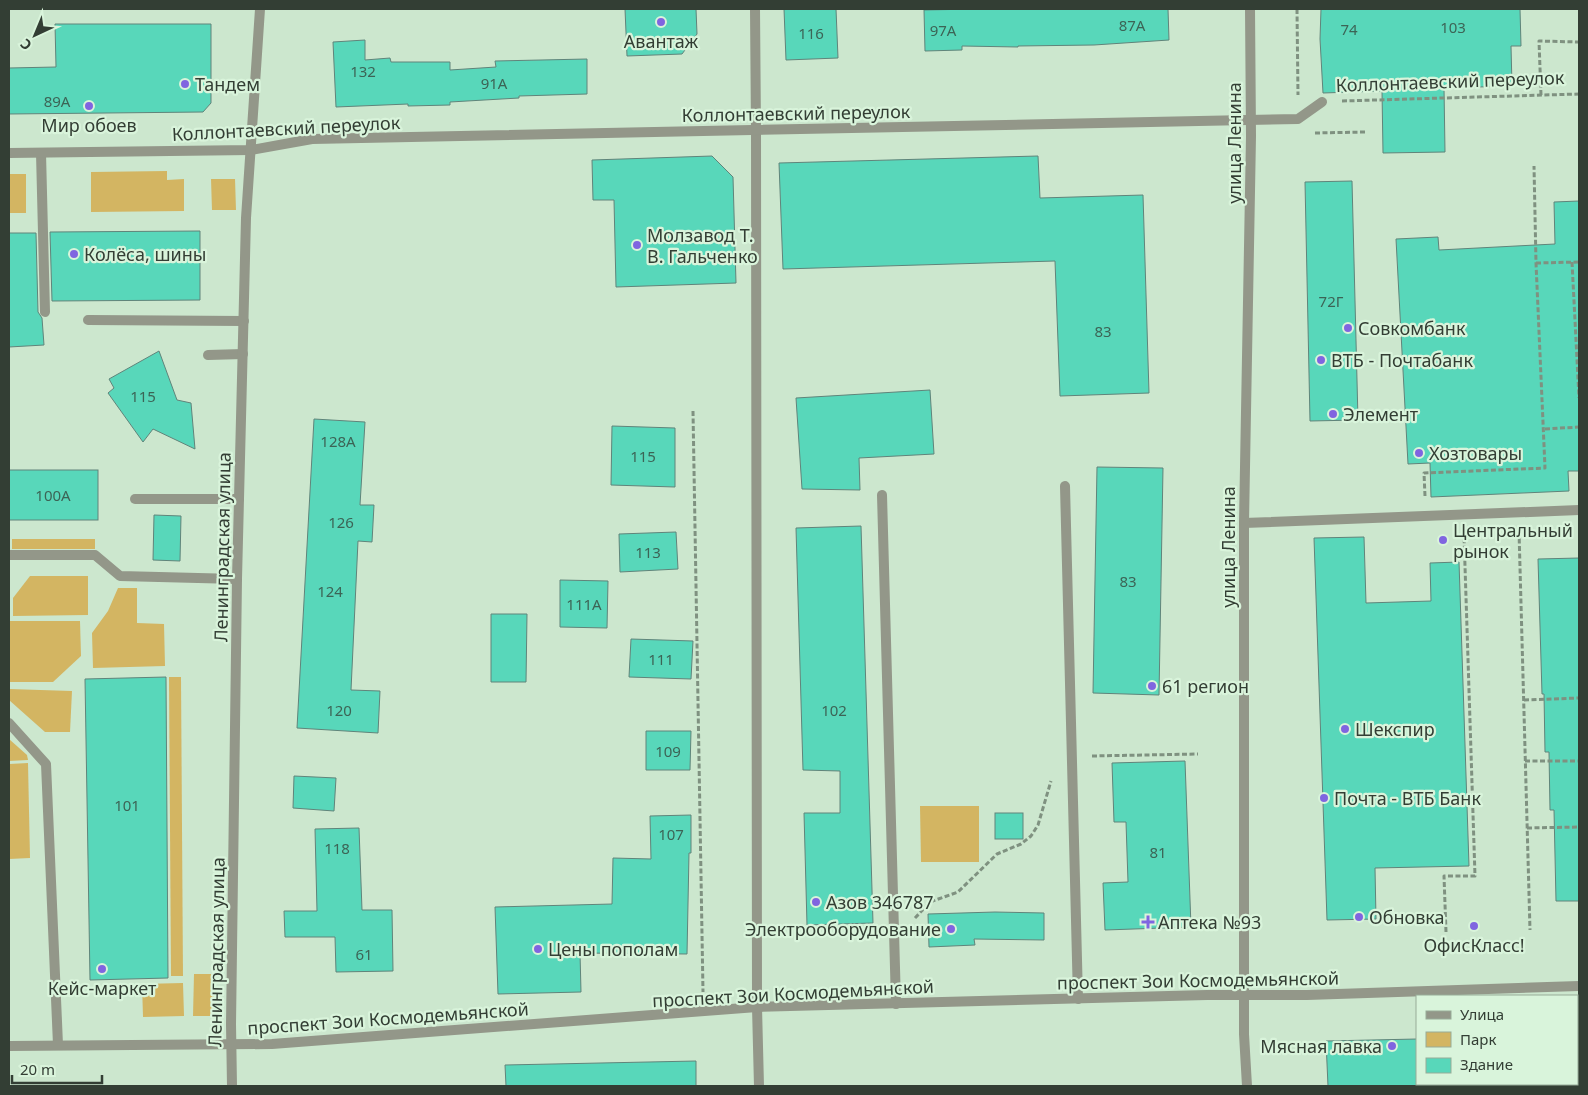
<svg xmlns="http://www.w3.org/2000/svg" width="1588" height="1095" font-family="'Noto Sans',sans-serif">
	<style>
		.green { fill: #d3b562 }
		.building { fill: #58d7ba; stroke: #60847a }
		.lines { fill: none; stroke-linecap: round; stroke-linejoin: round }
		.path { stroke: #7f9180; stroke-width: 3; stroke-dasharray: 5 2.5; stroke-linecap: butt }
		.service { stroke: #939789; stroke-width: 10 }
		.minor { stroke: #939789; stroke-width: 10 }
		.tertiary { stroke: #939789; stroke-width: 10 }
		.poi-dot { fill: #8065e0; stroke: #d9f4db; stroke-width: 2 }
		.labels { text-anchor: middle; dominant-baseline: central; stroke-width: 4.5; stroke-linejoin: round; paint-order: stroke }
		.number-label { font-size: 15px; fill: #3c6456 }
		.poi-label { font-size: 18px; fill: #333e34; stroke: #d9f4db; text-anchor: start }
		.street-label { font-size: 18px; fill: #333e34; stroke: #d9f4db }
	</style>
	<rect width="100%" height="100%" fill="#cce7ce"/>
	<!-- green -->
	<g class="green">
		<polygon points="167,171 167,180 184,179 184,211 91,212 91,172"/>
		<rect x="9" y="174" width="17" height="39"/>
		<polygon points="211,179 235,179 236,210 212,210"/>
		<rect x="12" y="539" width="83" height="10"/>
		<polygon points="30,576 88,576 88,615 13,616 13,598"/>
		<polygon points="118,588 137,588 137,623 164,624 165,666 93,668 92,633 108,611"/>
		<polygon points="9,621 80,621 81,656 53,682 9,682"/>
		<polygon points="169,677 181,677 183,976 171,976"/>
		<polygon points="9,689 72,691 70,732 45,732 9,700"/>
		<polygon points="9,739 27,755 28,760 9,761"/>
		<polygon points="28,763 30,858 9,859 9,764"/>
		<polygon points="920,806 979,806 979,862 921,862"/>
		<polygon points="194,974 214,974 214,1016 193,1016"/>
		<polygon points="183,983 184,1016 143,1017 142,984"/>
	</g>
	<!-- building -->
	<g class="building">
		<polygon points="625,9 696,9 697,34 682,54 627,56"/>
		<polygon points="784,9 836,9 838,58 786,60"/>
		<polygon points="976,9 1168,9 1169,40 1094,45 1018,46 1018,47 962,46 962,50 925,51 924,10"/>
		<polygon points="1321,9 1520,9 1521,46 1511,46 1512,86 1444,88 1445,152 1383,153 1382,91 1323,93 1320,39"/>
		<polygon points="55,24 211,24 211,103 203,112 9,114 9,68 56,67"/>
		<polygon points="365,40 365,60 390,58 391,62 450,62 450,70 496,67 495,61 587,59 587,94 519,96 519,98 450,102 450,105 408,106 408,104 336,107 333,42"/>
		<polygon points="712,156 733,177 736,283 616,287 614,200 593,200 592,160"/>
		<polygon points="1038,156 1040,198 1143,195 1149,393 1060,396 1055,261 783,269 779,163"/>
		<polygon points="1352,181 1358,420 1310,421 1305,182"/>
		<polygon points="1579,201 1579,471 1568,471 1569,491 1431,497 1430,463 1408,464 1396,239 1438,237 1439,250 1555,244 1554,202"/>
		<polygon points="200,231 200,300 52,301 50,232"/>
		<polygon points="9,233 36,233 38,312 42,318 44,345 9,347"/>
		<polygon points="159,351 177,400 191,403 195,449 153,429 143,442 108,393 114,388 109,379"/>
		<polygon points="930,390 934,454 859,458 860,490 802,489 796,398"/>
		<polygon points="314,419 365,422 360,505 374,505 372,542 358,541 351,690 380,691 378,733 297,728"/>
		<polygon points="612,426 675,428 675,487 611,485"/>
		<polygon points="1097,467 1163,468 1159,695 1093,693"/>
		<rect x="9" y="470" width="89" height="50"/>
		<polygon points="154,515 181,516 180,561 153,560"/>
		<polygon points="861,526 873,923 807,925 804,813 840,813 840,771 803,770 796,528"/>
		<polygon points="676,532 678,569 620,572 619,534"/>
		<polygon points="1364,537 1366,603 1431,601 1430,563 1459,562 1469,866 1375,868 1376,919 1327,920 1314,538"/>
		<polygon points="1579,558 1579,901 1556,901 1554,810 1550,810 1549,752 1545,752 1544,694 1542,694 1538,559"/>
		<polygon points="560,580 608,581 607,628 560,627"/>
		<polygon points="491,614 527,614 526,682 491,682"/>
		<polygon points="631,639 693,641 691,679 629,677"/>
		<polygon points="166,677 168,978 90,980 85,679"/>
		<polygon points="646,731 691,731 690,770 646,770"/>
		<polygon points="1185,761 1191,927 1105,930 1103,883 1128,882 1126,822 1114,822 1112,763"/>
		<polygon points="294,776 336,778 334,811 293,808"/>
		<rect x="995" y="813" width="28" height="26"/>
		<polygon points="691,815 691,853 689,853 687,954 580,953 581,992 498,994 495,907 612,904 613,858 651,859 650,816"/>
		<polygon points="359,828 362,910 392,910 393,971 336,972 335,937 285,937 284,911 317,911 315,829"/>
		<polygon points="995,912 1044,913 1044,940 974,939 975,945 929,947 928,914"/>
		<polygon points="1417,1039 1417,1086 1328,1086 1326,1041"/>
		<polygon points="696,1061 696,1086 506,1086 505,1065"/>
	</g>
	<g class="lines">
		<!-- path -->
		<g class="path">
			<polyline points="1297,9 1298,95"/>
			<polyline points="1541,95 1539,41 1579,42"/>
			<polyline points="1342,101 1579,94"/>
			<polyline points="1315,133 1365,132"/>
			<polyline points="1572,262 1579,398"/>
			<polyline points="1536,263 1579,262"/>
			<polyline points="693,411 703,992"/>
			<polyline points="1545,429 1579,427"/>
			<polyline points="1425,496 1424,473 1545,468 1536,263 1534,166"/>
			<polyline points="1519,531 1530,930"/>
			<polyline points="1524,700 1579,698"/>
			<polyline points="1092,756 1198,754"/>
			<polyline points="1525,761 1579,761"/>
			<polyline points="1527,828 1579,827"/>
			<polyline points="915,918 930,902 958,892 997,854 1021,844 1031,836 1038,825 1051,781"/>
			<polyline points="1446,932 1444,876 1475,876 1464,535"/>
		</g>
		<!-- service -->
		<g class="service">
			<polyline points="756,131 757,1007 759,1086"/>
			<polyline points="41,153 45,312"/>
			<polyline points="88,320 244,321"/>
			<polyline points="208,355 243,354"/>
			<polyline points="1065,486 1078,999"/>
			<polyline points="882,495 896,1004"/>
			<polyline points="135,499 239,499"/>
			<polyline points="1244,523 1579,510"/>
			<polyline points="9,555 95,555 120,576 237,579"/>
			<polyline points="9,723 46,764 58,1045"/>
		</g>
		<!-- minor -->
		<g class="minor">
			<polyline points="755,9 756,131"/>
			<polyline points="9,153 251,150 312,139 1298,119 1322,102"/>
			<polyline points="232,1086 231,1024 237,579 246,218 260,9"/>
		</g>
		<!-- tertiary -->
		<g class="tertiary">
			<polyline points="9,1046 272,1044 757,1007 1207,995 1307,995 1579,986"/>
			<polyline points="1247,1086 1244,1034 1244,523 1251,136 1250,9"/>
		</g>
	</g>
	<!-- markers -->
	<g class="poi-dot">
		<circle cx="661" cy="22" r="5"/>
		<circle cx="185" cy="84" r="5"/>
		<circle cx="89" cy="106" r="5"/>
		<circle cx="637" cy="245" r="5"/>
		<circle cx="74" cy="254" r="5"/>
		<circle cx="1348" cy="328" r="5"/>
		<circle cx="1321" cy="360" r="5"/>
		<circle cx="1333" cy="414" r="5"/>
		<circle cx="1419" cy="453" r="5"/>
		<circle cx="1443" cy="540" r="5"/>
		<circle cx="1152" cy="686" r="5"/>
		<circle cx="1345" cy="729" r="5"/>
		<circle cx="1324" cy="798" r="5"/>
		<circle cx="816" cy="902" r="5"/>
		<circle cx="1359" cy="917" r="5"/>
		<path d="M1145.5 914.5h5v5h5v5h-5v5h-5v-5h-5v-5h5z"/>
		<circle cx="1474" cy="926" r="5"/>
		<circle cx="951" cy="929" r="5"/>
		<circle cx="538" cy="949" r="5"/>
		<circle cx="102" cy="969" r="5"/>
		<circle cx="1392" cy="1046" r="5"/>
	</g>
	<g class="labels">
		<!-- number labels -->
		<g class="number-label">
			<text x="1132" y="25">87А</text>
			<text x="1453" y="27">103</text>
			<text x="1349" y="29">74</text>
			<text x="943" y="30">97А</text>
			<text x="811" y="33">116</text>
			<text x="363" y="71">132</text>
			<text x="494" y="83">91А</text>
			<text x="57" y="101">89А</text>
			<text x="1331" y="301">72Г</text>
			<text x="1103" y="331">83</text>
			<text x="143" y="396">115</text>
			<text x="338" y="441">128А</text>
			<text x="643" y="456">115</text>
			<text x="53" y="495">100А</text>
			<text x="341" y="522">126</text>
			<text x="648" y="552">113</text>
			<text x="1128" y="581">83</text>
			<text x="330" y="591">124</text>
			<text x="584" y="604">111А</text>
			<text x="661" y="659">111</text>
			<text x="339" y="710">120</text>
			<text x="834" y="710">102</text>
			<text x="668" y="751">109</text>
			<text x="127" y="805">101</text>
			<text x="671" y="834">107</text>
			<text x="337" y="848">118</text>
			<text x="1158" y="852">81</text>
			<text x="364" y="954">61</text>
		</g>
		<!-- poi labels -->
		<g class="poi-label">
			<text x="661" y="41" text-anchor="middle">Авантаж</text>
			<text x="195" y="84">Тандем</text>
			<text x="89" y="125" text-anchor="middle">Мир обоев</text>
			<text x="647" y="235">Молзавод Т.<tspan x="647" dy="21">В. Гальченко</tspan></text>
			<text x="84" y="254">Колёса, шины</text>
			<text x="1358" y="328">Совкомбанк</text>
			<text x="1331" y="360">ВТБ - Почтабанк</text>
			<text x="1343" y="414">Элемент</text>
			<text x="1429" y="453">Хозтовары</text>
			<text x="1453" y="530">Центральный<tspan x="1453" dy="21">рынок</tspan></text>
			<text x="1162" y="686">61 регион</text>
			<text x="1355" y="729">Шекспир</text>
			<text x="1334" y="798">Почта - ВТБ Банк</text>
			<text x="826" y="902">Азов 346787</text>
			<text x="1369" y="917">Обновка</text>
			<text x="1158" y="922">Аптека №93</text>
			<text x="941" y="929" text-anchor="end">Электрооборудование</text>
			<text x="1474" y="945" text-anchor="middle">ОфисКласс!</text>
			<text x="548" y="949">Цены пополам</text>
			<text x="102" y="988" text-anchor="middle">Кейс-маркет</text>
			<text x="1382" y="1046" text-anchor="end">Мясная лавка</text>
		</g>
		<!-- street labels -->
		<g class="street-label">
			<text transform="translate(1450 81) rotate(-2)">Коллонтаевский переулок</text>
			<text transform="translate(796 113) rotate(-1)">Коллонтаевский переулок</text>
			<text transform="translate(286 128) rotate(-3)">Коллонтаевский переулок</text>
			<text transform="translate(1234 143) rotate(-90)">улица Ленина</text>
			<text transform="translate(222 547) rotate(-89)">Ленинградская улица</text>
			<text transform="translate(1228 547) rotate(-90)">улица Ленина</text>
			<text transform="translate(216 952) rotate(-89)">Ленинградская улица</text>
			<text transform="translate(1198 980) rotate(-1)">проспект Зои Космодемьянской</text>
			<text transform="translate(793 993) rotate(-3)">проспект Зои Космодемьянской</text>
			<text transform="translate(388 1018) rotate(-4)">проспект Зои Космодемьянской</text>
		</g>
	</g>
	<!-- border -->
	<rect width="1588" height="1095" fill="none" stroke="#333e34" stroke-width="20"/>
	<!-- legend -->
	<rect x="1416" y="995" width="162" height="90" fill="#d9f4db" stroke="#97ab98"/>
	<rect x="1426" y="1011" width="25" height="8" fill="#939789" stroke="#97ab98"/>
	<text x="1460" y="1020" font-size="15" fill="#333e34">Улица</text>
	<rect x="1426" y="1032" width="25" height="15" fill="#d3b562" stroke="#97ab98"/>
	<text x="1460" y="1045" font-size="15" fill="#333e34">Парк</text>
	<rect x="1426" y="1058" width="25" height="15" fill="#58d7ba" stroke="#97ab98"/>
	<text x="1460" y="1070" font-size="15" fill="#333e34">Здание</text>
	<!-- north arrow -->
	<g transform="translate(35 35) rotate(224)" stroke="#d9f4db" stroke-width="4" paint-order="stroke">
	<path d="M0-4L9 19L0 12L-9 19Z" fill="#333e34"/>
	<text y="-8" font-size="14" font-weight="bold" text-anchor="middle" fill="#333e34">С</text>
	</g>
	<!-- scale -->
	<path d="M12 1075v8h90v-8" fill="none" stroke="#333e34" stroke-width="2.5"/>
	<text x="20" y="1075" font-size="15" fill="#333e34" stroke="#d9f4db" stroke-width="4" paint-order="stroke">20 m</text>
</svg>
